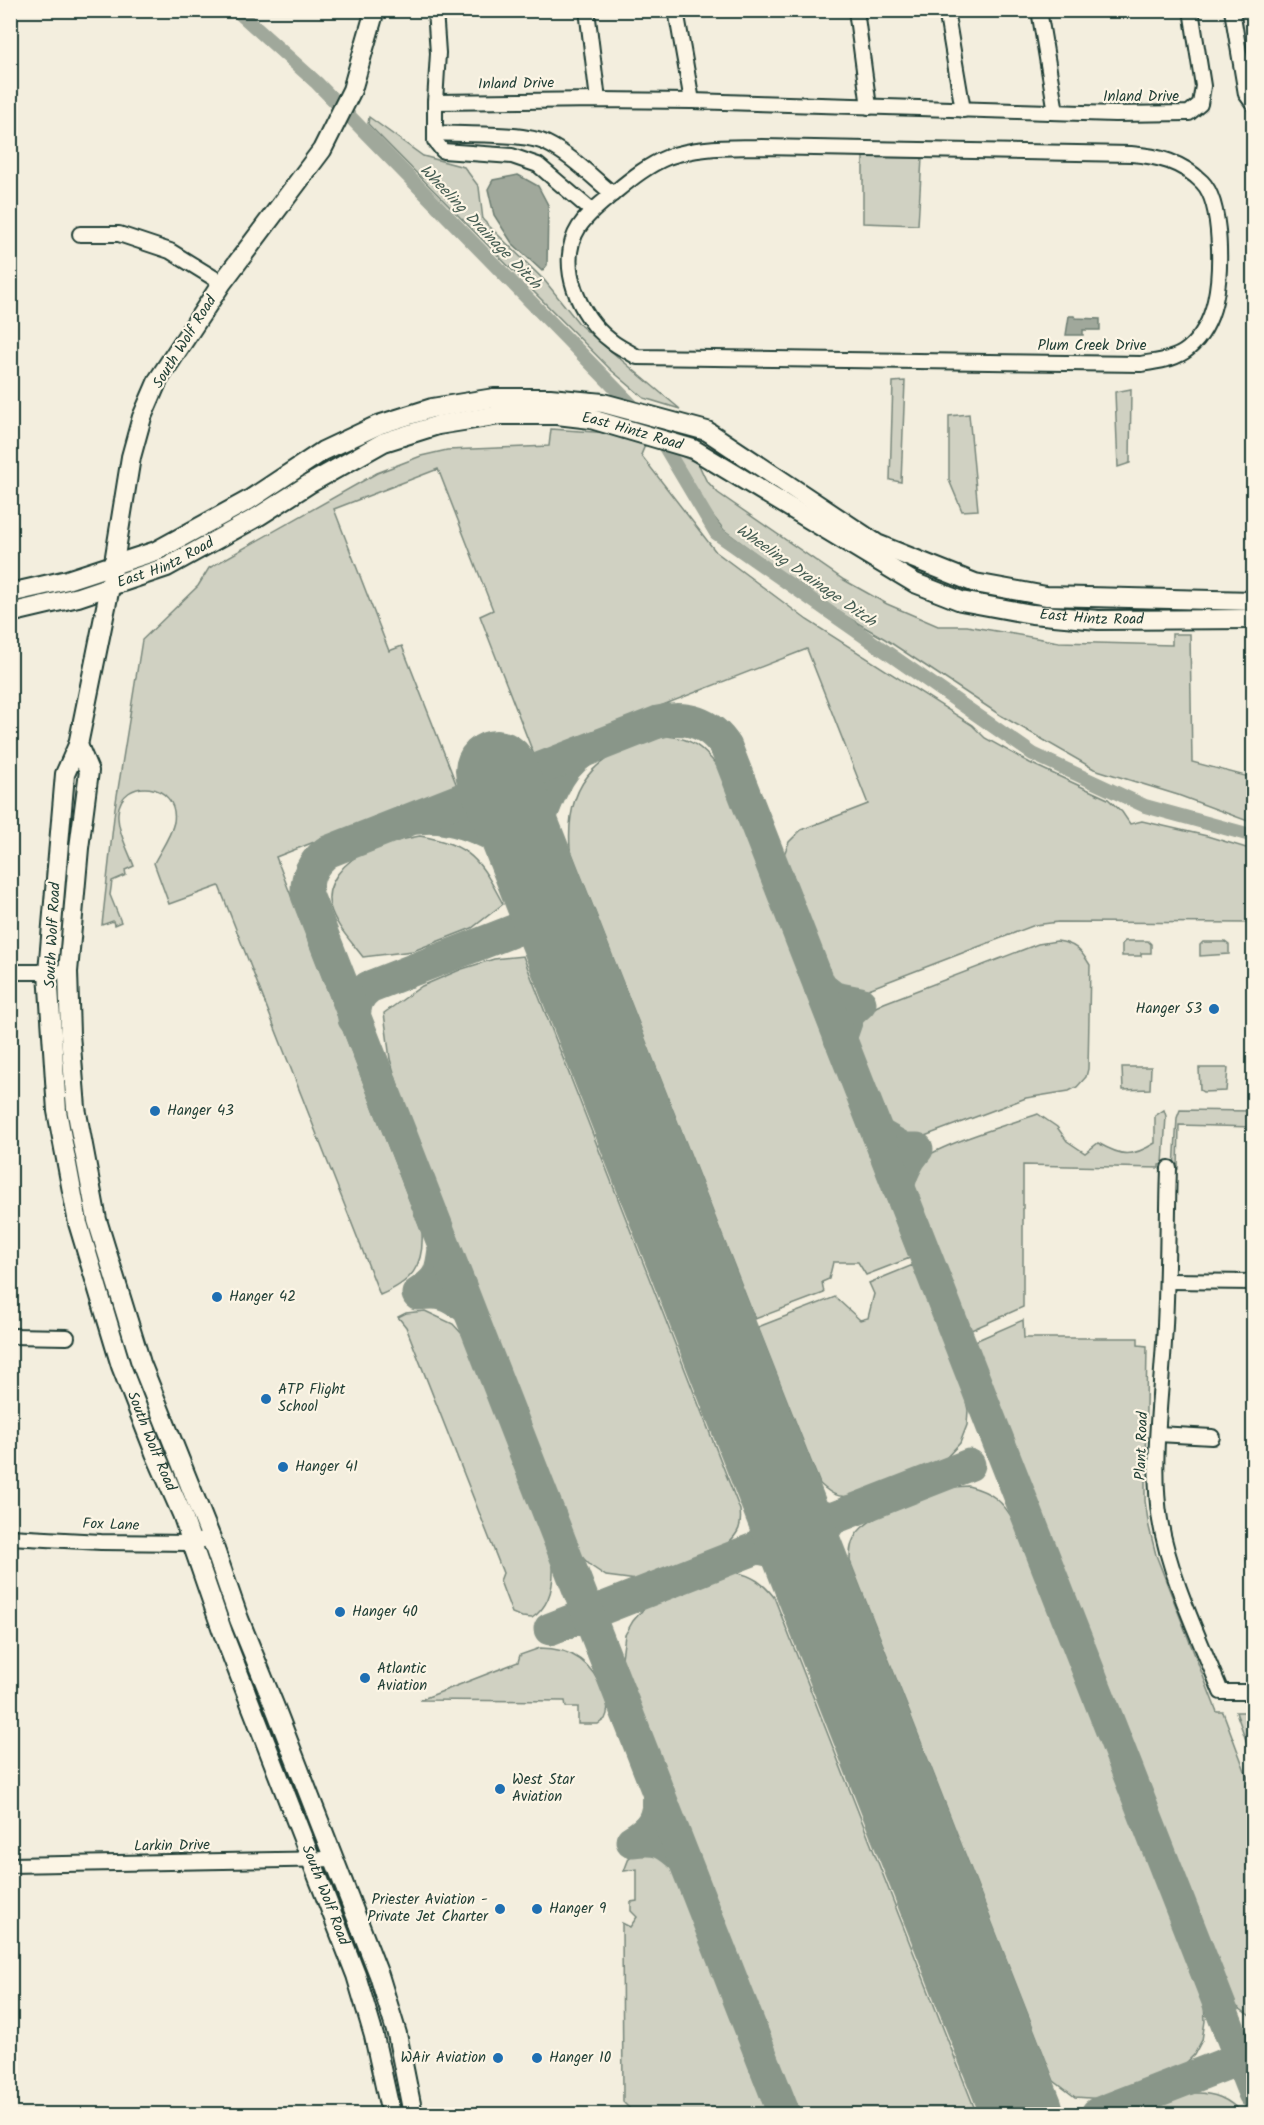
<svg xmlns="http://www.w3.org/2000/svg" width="1264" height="2125" font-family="Kalam,sans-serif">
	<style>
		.green { fill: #d0d1c2; stroke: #78877b; stroke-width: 1.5 }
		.water { fill: #a0a89b; stroke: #6c7d72; stroke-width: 1.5 }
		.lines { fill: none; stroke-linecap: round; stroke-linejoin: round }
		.canal { stroke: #a0a89b; stroke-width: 14 }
		.taxiway { stroke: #899689; stroke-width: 33 }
		.runway { stroke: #899689; stroke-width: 82 }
		.minor-casing { stroke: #1f3d34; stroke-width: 18 }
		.secondary-casing { stroke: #1f3d34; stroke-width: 22 }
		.minor { stroke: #fcf5e5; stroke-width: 14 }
		.secondary { stroke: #fcf5e5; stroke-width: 18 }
		.poi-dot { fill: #1f6fb2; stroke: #fcf5e5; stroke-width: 2 }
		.labels { text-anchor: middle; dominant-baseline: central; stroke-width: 4.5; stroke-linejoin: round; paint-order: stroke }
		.street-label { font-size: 15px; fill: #1f3d34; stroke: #fcf5e5 }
		.poi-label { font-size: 15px; fill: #1f3d34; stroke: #fcf5e5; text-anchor: start }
		.water-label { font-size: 16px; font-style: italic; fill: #465d53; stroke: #fcf5e5 }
	</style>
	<rect width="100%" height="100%" fill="#f3eede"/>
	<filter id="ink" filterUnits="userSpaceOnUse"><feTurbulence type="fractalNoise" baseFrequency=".0167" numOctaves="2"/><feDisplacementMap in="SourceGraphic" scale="12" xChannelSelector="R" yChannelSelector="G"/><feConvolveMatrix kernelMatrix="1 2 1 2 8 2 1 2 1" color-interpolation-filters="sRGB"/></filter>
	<g filter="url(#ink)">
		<!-- green -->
		<g class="green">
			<polygon points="369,117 423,156 464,167 479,187 483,220 545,281 581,326 680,409 644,398 611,370 368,124"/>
			<polygon points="863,157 922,158 918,225 863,223"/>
			<polygon points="905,381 901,482 890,480 893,382"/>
			<polygon points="1131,389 1130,463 1118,467 1115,392"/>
			<polygon points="969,414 978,510 962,511 949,480 949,416"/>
			<path d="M 551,429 L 609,433 L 646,443 L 641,455 L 716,552 L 807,620 L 972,725 L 985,738 L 1030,763 L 1108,799 L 1122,812 L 1130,824 L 1142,821 L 1207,836 L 1253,850 L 1253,923 L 1058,922 L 1035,925 L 861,992 C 846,990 839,986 829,975 L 783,857 L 789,842 L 801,830 L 868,804 L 807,649 L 534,755 L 480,616 L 493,610 L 438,469 L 334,509 L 389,651 L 402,646 L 457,786 L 276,857 L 422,1233 C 424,1267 411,1282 380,1295 L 219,886 L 169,904 L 154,863 C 160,851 171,836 174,822 C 180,782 121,775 118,813 C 117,830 128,850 134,866 L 125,870 L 126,875 L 112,881 L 110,895 L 121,922 L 114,925 L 113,921 L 102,925 L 115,808 L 142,640 L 198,586 L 209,568 L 377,473 L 421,456 L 447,450 L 549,446 Z"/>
			<polygon points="676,454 698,463 706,480 718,493 844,580 887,604 938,626 967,626 1059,642 1172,645 1172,634 1190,634 1192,762 1253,778 1253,823 1178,795 1094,769 1000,715 885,639 823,603 724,530 695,493"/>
			<path d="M 667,736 C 693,739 702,747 718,767 L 910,1258 L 866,1275 L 858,1262 L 833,1262 L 829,1279 L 822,1282 L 824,1293 L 755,1319 L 570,848 C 565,778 602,749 667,736 Z"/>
			<path d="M 420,836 C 471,845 480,860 503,904 L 472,928 L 413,951 L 363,957 C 351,941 335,925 330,906 C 327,895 331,884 337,875 C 356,848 389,842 420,836 Z"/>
			<path d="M 1057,941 C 1074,943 1081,950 1090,965 L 1088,1069 L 1086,1077 L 1077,1087 L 1069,1091 L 1026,1098 L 922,1137 C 904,1140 896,1136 886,1121 L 856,1043 C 853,1019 864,1012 884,1003 L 1038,944 Z"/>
			<polygon points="1125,941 1148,941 1151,944 1151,953 1141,953 1141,956 1122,956 1122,944"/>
			<polygon points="1203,942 1225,942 1229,945 1229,954 1200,956 1200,945"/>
			<path d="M 523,956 L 740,1510 C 742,1526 739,1533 727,1544 L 637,1580 L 606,1576 L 591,1566 L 578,1553 L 408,1119 L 390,1059 L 384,1013 L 422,986 L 462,969 L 494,959 Z"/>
			<polygon points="1122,1067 1151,1067 1150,1089 1123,1090"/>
			<polygon points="1199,1068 1228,1068 1226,1091 1203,1092 1200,1090"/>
			<path d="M 1164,1110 L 1166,1116 L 1163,1164 L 1159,1165 L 1159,1168 L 1023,1165 L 1023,1307 L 969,1331 L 912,1184 C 911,1176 912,1169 918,1163 C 933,1146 1013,1123 1038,1114 L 1057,1127 L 1067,1141 L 1085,1153 L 1098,1143 C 1121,1156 1131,1158 1155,1143 L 1155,1116 Z"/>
			<polygon points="1180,1110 1253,1111 1253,1127 1179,1125 1178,1169 1174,1169 1177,1118"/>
			<path d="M 913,1265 L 964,1392 L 968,1410 L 967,1425 L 960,1443 L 946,1458 L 850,1496 C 837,1498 830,1493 820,1484 L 758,1327 L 835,1297 L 860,1320 L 868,1318 L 874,1294 L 869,1283 Z"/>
			<path d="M 425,1311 L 453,1324 L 463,1335 L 553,1564 C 554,1585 550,1606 532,1618 L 522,1617 L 512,1613 L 500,1581 L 503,1573 L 406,1327 L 398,1317 L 406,1313 Z"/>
			<polygon points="1023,1320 1024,1338 1138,1338 1138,1345 1147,1346 1145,1467 1145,1501 1149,1527 1156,1555 1217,1712 1223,1712 1253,1792 1253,2018 1236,2006 1227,1990 973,1342"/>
			<path d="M 968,1486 C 992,1492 1003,1501 1015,1523 L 1204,2005 L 1205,2021 L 1202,2040 L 1194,2055 L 1181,2068 L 1104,2099 L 1075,2097 L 1054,2081 L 850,1561 C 850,1553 850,1545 854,1538 C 866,1513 927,1497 954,1487 Z"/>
			<path d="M 735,1572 C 753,1576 763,1583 774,1597 L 974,2107 L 975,2114 L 798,2114 L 625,1672 L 622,1658 L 625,1635 L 633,1621 L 647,1605 Z"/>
			<path d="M 540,1648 C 572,1648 593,1663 603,1693 C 607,1703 610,1709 605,1719 L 598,1724 L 578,1724 L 578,1707 L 566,1707 L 565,1701 L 420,1700 L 518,1662 L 520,1655 Z"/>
			<polygon points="1236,1712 1253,1712 1253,1760"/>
			<path d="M 636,1853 C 654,1854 661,1854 672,1868 L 769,2114 L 635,2114 L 623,2102 L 622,1923 L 630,1927 L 637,1917 L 631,1911 L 631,1902 L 637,1901 L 637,1869 L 624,1871 L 629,1858 Z"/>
			<path d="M 1193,2093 C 1214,2092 1229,2099 1243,2114 L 1135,2114 Z"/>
		</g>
		<!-- water -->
		<g class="water">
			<polygon points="518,175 538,186 548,205 547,265 542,271 512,243 494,215 488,189 493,180"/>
			<polygon points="1069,316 1074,316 1075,318 1100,319 1100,330 1083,330 1083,335 1066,335"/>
		</g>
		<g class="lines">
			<!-- canal -->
			<polyline class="canal" points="236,10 317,83 653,427 716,533 1033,754 1145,806 1254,836"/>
			<!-- taxiway -->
			<g class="taxiway">
				<path d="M 419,818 C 458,813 494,836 528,852 C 540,821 552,771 581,753"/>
				<polyline points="820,987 834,998 860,1003 849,1013 840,1039"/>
				<path d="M 354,1019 C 355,1004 357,996 369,987 L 523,927 C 548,926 552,932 567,951"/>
				<path d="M 878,1134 L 904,1149 L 917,1149 C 907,1161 902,1171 898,1187"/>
				<path d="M 444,1249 C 441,1274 439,1280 418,1294 C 442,1291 448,1294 468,1308"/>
				<path d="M 775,1481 C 794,1506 800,1513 831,1519 C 815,1543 813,1552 813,1580 C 793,1559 787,1553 758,1548 C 777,1520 776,1514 775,1481 Z"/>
				<polyline points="550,1629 969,1465"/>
				<path d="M 659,1794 C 658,1819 653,1829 632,1841 C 659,1838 664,1841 684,1859"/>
				<path d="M 784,2114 L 307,895 C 306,876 312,864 327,852 L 658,722 C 686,715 710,722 726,747 L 1254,2093"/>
				<polyline points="1014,2114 1013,2088 1031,2111 1036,2114"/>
				<polyline points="1097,2114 1254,2053"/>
			</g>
			<!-- runway -->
			<polyline class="runway" points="496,771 1023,2114"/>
			<defs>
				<g id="minor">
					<polyline points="435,10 438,53 435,102 435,141 443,151 512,156 538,165 592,211"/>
					<polyline points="587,10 598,100"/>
					<polyline points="676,10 692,101"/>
					<polyline points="856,10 869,107"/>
					<polyline points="946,10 963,110"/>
					<polyline points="1039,10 1056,112"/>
					<polyline points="1232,10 1246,94 1254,105"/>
					<polyline points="435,102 598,100 692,101 1115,114 1189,113 1200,104 1203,86 1191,10"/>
					<path d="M 435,133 C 462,135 524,132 546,143 C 571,155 592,177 613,194"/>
					<path d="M 762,147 L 1131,154 C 1158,156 1182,162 1202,182 C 1223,203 1221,274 1215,301 C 1211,319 1202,337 1188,349 C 1175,360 1157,361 1141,364 L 637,357 C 628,351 618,347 610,340 C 579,317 556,263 579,227 C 588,213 602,203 615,192 C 631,179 648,165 668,157 C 699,146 730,148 762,147 Z"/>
					<polyline points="80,234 119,234 170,251 222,283"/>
					<polyline points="10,972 57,972"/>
					<path d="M 1169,1168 C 1167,1226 1168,1284 1164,1342 C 1161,1396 1151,1466 1160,1520 C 1170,1578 1199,1637 1221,1692 L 1254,1692"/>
					<polyline points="1168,1281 1254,1282"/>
					<polyline points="10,1336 67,1337"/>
					<polyline points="1158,1434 1212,1437"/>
					<polyline points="10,1537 101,1542 191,1543 211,1538"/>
					<polyline points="10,1865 335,1859"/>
				</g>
				<g id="secondary">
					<path id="s1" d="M 375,10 L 352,90 L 322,150 L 222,283 L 158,380 L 142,417 L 131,457 L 110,587 L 78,745 L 65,774 L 48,972 L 57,1111 L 78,1223 L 121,1366 L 155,1453 L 182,1514 L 223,1633 L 356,1975 L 374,2036 L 391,2114"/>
					<polyline points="10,593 67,580 156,551 249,500 323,451 378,425 432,408 494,398 550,398 603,403 707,431 877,544 975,583 1046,596 1254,601"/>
					<path id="s2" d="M 10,613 L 78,597 L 167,567 L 259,516 L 309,484 L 384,442 L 438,425 L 500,415 L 557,415 L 591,419 L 693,449 L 915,583 L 961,601 L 1032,614 L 1098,620 L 1254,619"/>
					<polyline points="78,745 89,771 79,848 68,972 70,1034 76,1108 97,1220 141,1363 211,1538 239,1619 276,1710 379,1975 397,2034 413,2114"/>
				</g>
			</defs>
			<!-- minor casing -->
			<use href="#minor" class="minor-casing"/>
			<!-- secondary casing -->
			<use href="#secondary" class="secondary-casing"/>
			<!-- minor -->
			<use href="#minor" class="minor"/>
			<!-- secondary -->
			<use href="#secondary" class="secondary"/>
		</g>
	</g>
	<!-- markers -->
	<g class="poi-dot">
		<circle cx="1214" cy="1009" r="6"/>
		<circle cx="155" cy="1111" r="6"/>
		<circle cx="217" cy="1297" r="6"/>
		<circle cx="266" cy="1399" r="6"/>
		<circle cx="283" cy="1467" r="6"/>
		<circle cx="340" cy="1612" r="6"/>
		<circle cx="365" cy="1678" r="6"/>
		<circle cx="500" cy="1789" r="6"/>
		<circle cx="500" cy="1909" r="6"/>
		<circle cx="537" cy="1909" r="6"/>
		<circle cx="498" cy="2058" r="6"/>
		<circle cx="537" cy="2058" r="6"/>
	</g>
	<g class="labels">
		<!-- street labels -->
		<g class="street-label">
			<text transform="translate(516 84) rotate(-1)">Inland Drive</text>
			<text x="1141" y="97">Inland Drive</text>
			<text transform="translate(185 342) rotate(-58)">South Wolf Road</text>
			<text x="1092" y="346">Plum Creek Drive</text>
			<text stroke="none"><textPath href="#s2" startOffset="668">East Hintz Road</textPath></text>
			<text stroke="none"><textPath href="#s2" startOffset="164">East Hintz Road</textPath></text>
			<text stroke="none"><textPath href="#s2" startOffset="1172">East Hintz Road</textPath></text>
			<text transform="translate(53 935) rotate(-87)">South Wolf Road</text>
			<text stroke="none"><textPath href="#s1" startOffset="1522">South Wolf Road</textPath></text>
			<text transform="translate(1142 1446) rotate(-88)">Plant Road</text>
			<text transform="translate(111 1525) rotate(2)">Fox Lane</text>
			<text transform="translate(172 1846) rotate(-1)">Larkin Drive</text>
			<text stroke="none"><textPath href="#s1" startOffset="2008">South Wolf Road</textPath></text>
		</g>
		<!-- poi labels -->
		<g class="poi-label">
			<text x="1202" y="1009" text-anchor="end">Hanger 53</text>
			<text x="167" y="1111">Hanger 43</text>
			<text x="229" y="1297">Hanger 42</text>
			<text x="278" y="1390">ATP Flight<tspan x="278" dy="17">School</tspan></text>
			<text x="295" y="1467">Hanger 41</text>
			<text x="352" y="1612">Hanger 40</text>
			<text x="377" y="1669">Atlantic<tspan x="377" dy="17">Aviation</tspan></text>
			<text x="512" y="1780">West Star<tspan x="512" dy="17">Aviation</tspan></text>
			<text x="488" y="1900" text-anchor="end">Priester Aviation -<tspan x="488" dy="17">Private Jet Charter</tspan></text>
			<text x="549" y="1909">Hanger 9</text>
			<text x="486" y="2058" text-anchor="end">WAir Aviation</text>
			<text x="549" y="2058">Hanger 10</text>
		</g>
		<!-- water labels -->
		<g class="water-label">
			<text transform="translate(480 227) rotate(46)">Wheeling Drainage Ditch</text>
			<text transform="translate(806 576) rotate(35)">Wheeling Drainage Ditch</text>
		</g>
	</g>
	<!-- margin -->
	<rect width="1264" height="2125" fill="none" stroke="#fcf5e5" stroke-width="36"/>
	<rect x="18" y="18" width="1228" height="2089" fill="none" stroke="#1f3d34" stroke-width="2" filter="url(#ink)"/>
</svg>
